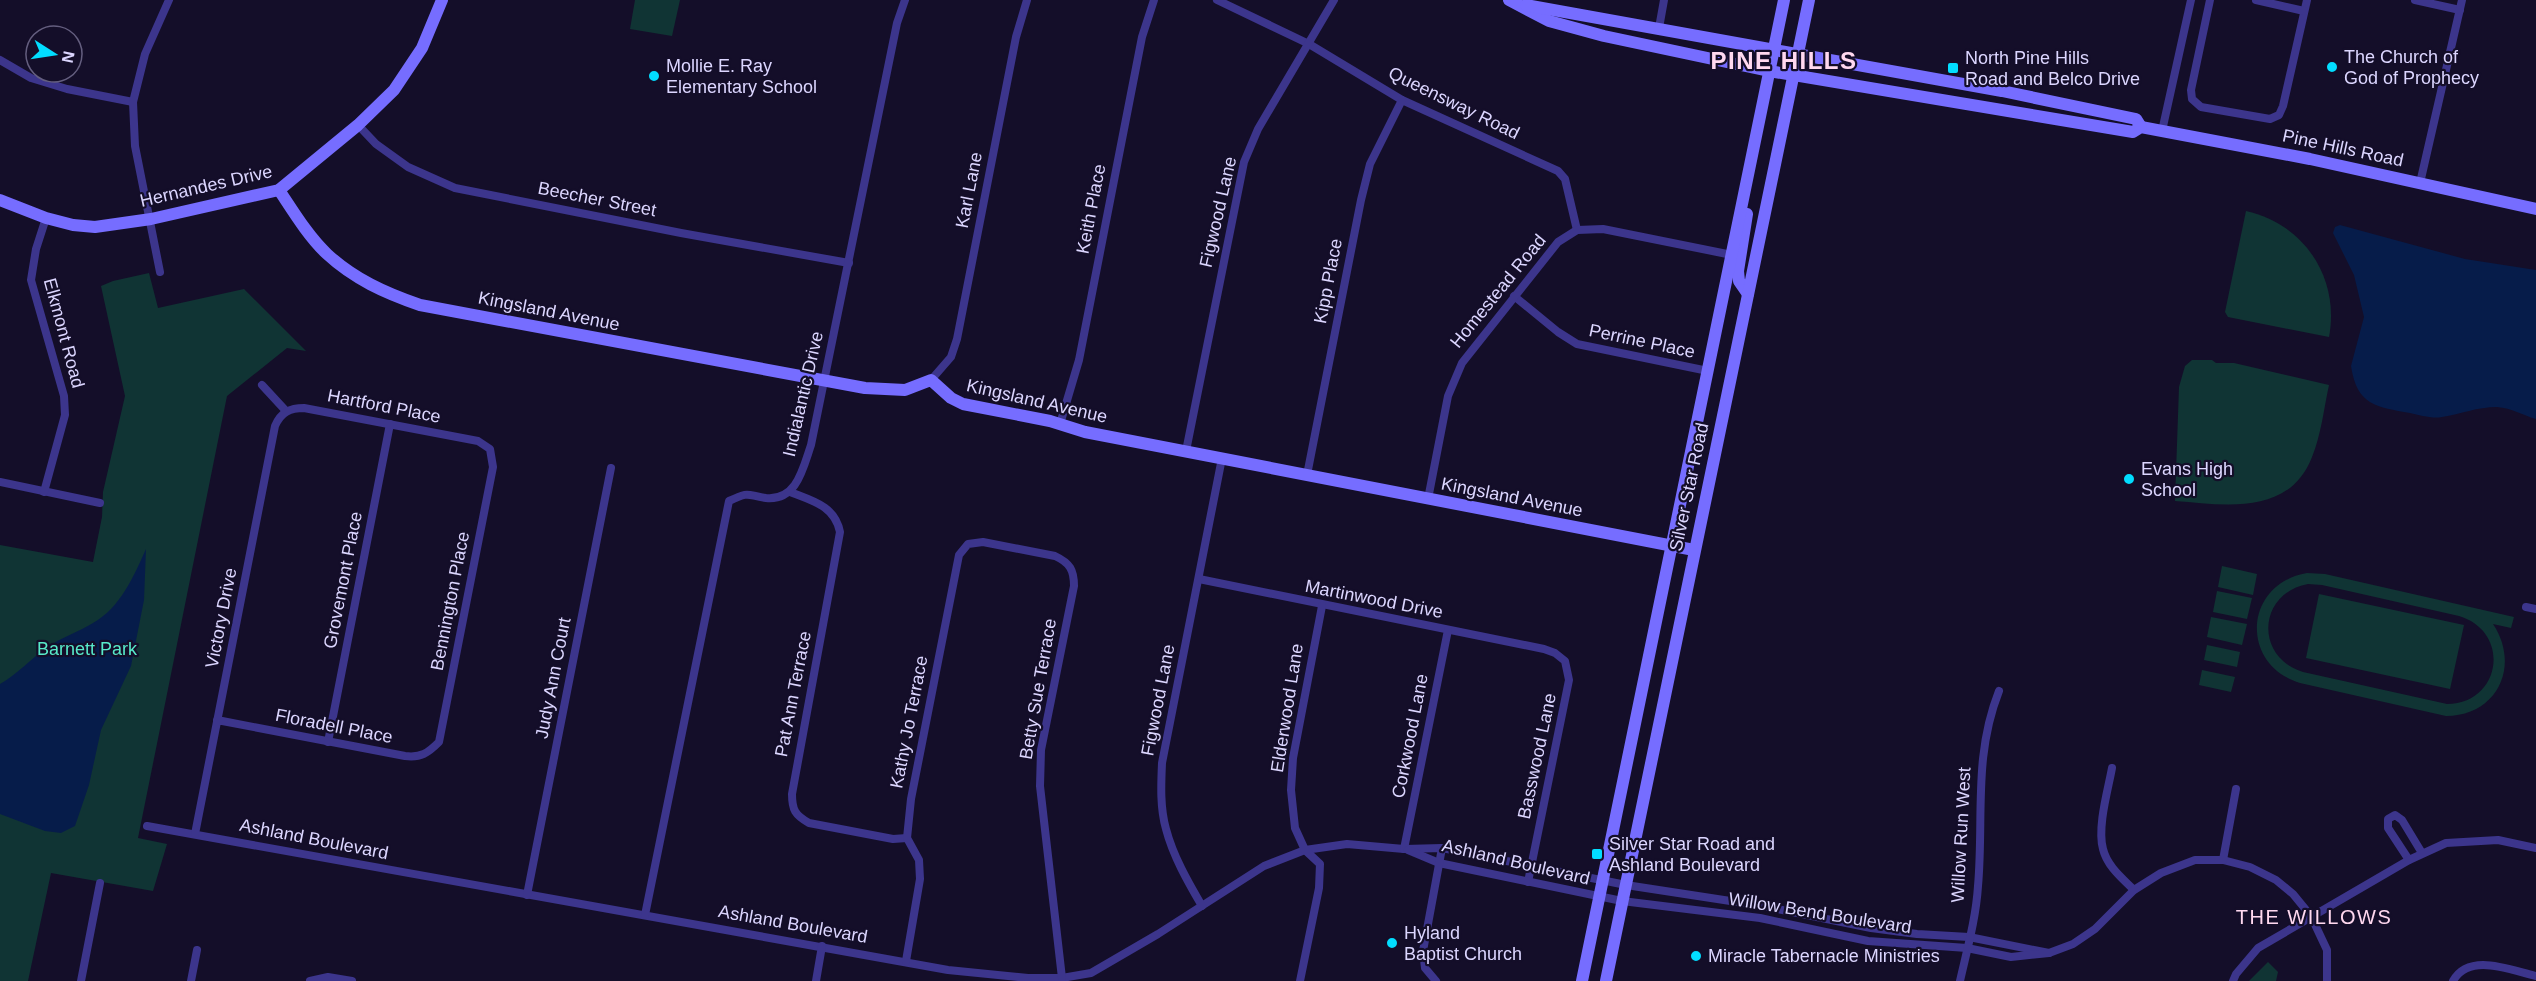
<svg xmlns="http://www.w3.org/2000/svg" width="2536" height="981" font-family="Helvetica,sans-serif">
	<style>
		.green { fill: #103434; fill-rule: evenodd }
		.water { fill: #061c4a }
		.lines { fill: none; stroke-linecap: round; stroke-linejoin: round }
		.street { stroke: #3c358c; stroke-width: 8 }
		.secondary { stroke: #766dff; stroke-width: 12 }
		.poi-dot { fill: #02ddff; stroke: #140e29; stroke-width: 2 }
		.labels { text-anchor: middle; dominant-baseline: central; stroke-width: 4.5; stroke-linejoin: round; paint-order: stroke }
		.poi-label { font-size: 18px; fill: #dcd6ff; stroke: #140e29; text-anchor: start }
		.street-label { font-size: 18px; fill: #dcd6ff; stroke: #140e29 }
		.park-label { font-size: 18px; fill: #58eaca; stroke: #140e29 }
		.neighbourhood-label { font-size: 20px; letter-spacing: 1.5px; fill: #ffd8ef; stroke: #140e29 }
		.district-label { font-size: 24px; font-weight: bold; letter-spacing: 1.5px; fill: #ffd8ef; stroke: #140e29 }
	</style>
	<rect width="100%" height="100%" fill="#140e29"/>
	<!-- green -->
	<g class="green">
		<polygon points="635,0 680,0 672,36 630,29"/>
		<path d="M 2246,211 C 2305,224 2340,279 2329,337 L 2228,317 L 2225,312 Z"/>
		<polygon points="149,273 158,308 244,289 306,351 287,348 227,396 138,838 167,844 153,891 51,873 28,981 0,981 0,545 93,562 102,517 103,492 125,396 101,286 113,281"/>
		<path d="M 2192,360 L 2212,360 L 2216,363 L 2234,363 L 2329,385 C 2324,408 2321,435 2312,457 C 2289,516 2226,505 2175,501 L 2179,387 L 2185,366 Z"/>
		<polygon points="2222,566 2257,574 2253,595 2218,587"/>
		<path d="M 2307,573 L 2325,574 L 2514,617 L 2511,628 L 2493,624 C 2521,666 2497,716 2446,716 L 2300,683 C 2239,664 2244,584 2307,573 ZM 2308,584 L 2322,585 L 2459,616 C 2512,632 2501,704 2447,704 L 2303,672 C 2254,657 2258,593 2308,584 Z"/>
		<polygon points="2217,591 2252,598 2247,619 2213,612"/>
		<polygon points="2319,594 2464,625 2450,689 2306,658"/>
		<polygon points="2211,617 2247,624 2242,645 2207,637"/>
		<polygon points="2207,645 2240,652 2237,667 2204,660"/>
		<polygon points="2202,670 2235,677 2231,692 2199,685"/>
		<polygon points="2268,962 2278,972 2276,981 2249,981"/>
	</g>
	<!-- water -->
	<g class="water">
		<path d="M 2340,225 L 2465,259 L 2536,270 L 2536,419 C 2522,415 2512,408 2497,407 C 2477,407 2461,414 2442,417 C 2432,419 2420,415 2410,413 C 2377,407 2357,406 2351,366 L 2364,317 L 2354,275 L 2333,233 L 2335,227 Z"/>
		<path d="M 146,549 L 144,600 L 131,666 L 101,730 L 89,785 L 75,826 L 61,833 L 45,831 L 0,814 L 0,684 C 18,674 31,658 48,647 C 62,637 78,632 93,623 C 120,608 134,576 146,549 Z"/>
	</g>
	<g class="lines">
		<!-- street -->
		<g class="street">
			<polyline points="1217,0 1309,44 1402,100 1558,171 1565,179 1577,230"/>
			<polyline points="2210,0 2191,90 2192,99 2201,107 2270,119 2279,115 2283,106 2307,0"/>
			<polyline points="2256,0 2304,11"/>
			<polyline points="2415,0 2460,10"/>
			<polyline points="1659,28 1664,0"/>
			<polyline points="0,60 31,78 67,89 133,102"/>
			<polyline points="358,125 376,144 408,167 455,188 681,233 849,263"/>
			<polyline points="2162,131 2191,0"/>
			<polyline points="2420,183 2462,0"/>
			<polyline points="160,272 135,146 133,102 145,54 169,0"/>
			<polyline points="1514,296 1558,332 1577,344 1708,371"/>
			<polyline points="931,380 951,357 957,339 1016,37 1027,0"/>
			<polyline points="262,385 286,411"/>
			<polyline points="1060,424 1079,360 1142,37 1154,0"/>
			<polyline points="1186,451 1244,162 1258,129 1334,0"/>
			<polyline points="1307,475 1361,200 1370,164 1402,100"/>
			<polyline points="0,482 100,503"/>
			<polyline points="44,492 65,415 64,396 31,280 36,249 46,218"/>
			<path d="M 790,492 C 813,501 835,506 840,532 L 792,794 C 792,810 795,815 809,823 L 893,839 L 907,838"/>
			<polyline points="1428,499 1448,396 1462,363 1558,242 1577,230 1603,229 1732,255"/>
			<polyline points="1199,579 1544,649 1555,653 1565,661 1569,680 1528,882"/>
			<polyline points="2526,607 2536,609"/>
			<polyline points="328,742 390,424"/>
			<path d="M 2112,768 C 2108,790 2097,827 2103,849 C 2107,866 2122,878 2134,890"/>
			<polyline points="147,826 948,970 1028,978 1062,978 1091,973 1158,934 1264,866 1305,850 1347,844 1404,849 1442,848 1626,885 1763,906 1871,928 1917,934 1969,937 2049,953"/>
			<path d="M 195,834 L 275,426 C 281,412 290,408 304,408 L 478,441 L 490,449 L 493,467 L 439,742 C 428,753 421,758 405,756 L 217,720"/>
			<polyline points="1404,849 1448,630"/>
			<polyline points="1408,850 1439,863 1622,901 1760,918 1868,941 1967,948 2011,957 2049,953 2073,944 2095,929 2134,890 2161,873 2195,860 2223,860 2250,867 2276,880 2293,894 2311,916 2327,950 2327,981"/>
			<polyline points="2223,860 2236,789"/>
			<polyline points="2409,860 2388,828 2388,819 2395,815 2402,820 2422,853"/>
			<polyline points="527,895 611,468"/>
			<path d="M 1202,906 C 1188,882 1173,856 1166,829 C 1160,808 1161,785 1162,763 L 1222,458"/>
			<path d="M 645,915 L 729,501 C 751,491 745,495 766,498 C 797,501 803,468 811,445 L 897,23 L 905,0"/>
			<path d="M 906,961 L 920,879 L 919,860 L 907,838 L 911,799 L 959,555 L 968,544 L 983,542 L 1055,556 C 1070,563 1074,570 1074,586 L 1041,750 L 1040,786 L 1062,978"/>
			<polyline points="81,981 100,883"/>
			<polyline points="191,981 197,950"/>
			<polyline points="310,981 328,977 352,981"/>
			<polyline points="816,981 822,946"/>
			<polyline points="1300,981 1319,888 1320,864 1305,850 1295,828 1291,790 1293,758 1322,606"/>
			<polyline points="1436,981 1425,968 1423,951 1442,848"/>
			<path d="M 1960,981 C 1967,950 1976,918 1978,886 C 1984,818 1973,757 1999,691"/>
			<polyline points="2233,981 2236,974 2258,948 2409,860 2446,843 2498,840 2536,848"/>
			<path d="M 2453,981 C 2469,952 2510,970 2536,976"/>
		</g>
		<!-- secondary -->
		<g class="secondary">
			<polyline points="1509,0 1549,21 1604,36 1769,71 2133,132 2141,127 2310,159 2536,209"/>
			<polyline points="1526,5 2002,91 2136,119 2141,127"/>
			<path d="M 279,190 C 293,211 308,236 327,254 C 354,279 385,293 420,305 L 865,388 L 905,390 L 931,380 L 951,398 L 963,404 L 1050,421 L 1085,432 L 1694,550"/>
			<polyline points="0,200 46,218 73,225 95,227 151,219 279,190 358,125 394,90 422,48 442,0"/>
			<polyline points="1747,214 1738,271 1739,281 1748,294"/>
			<polyline points="1582,981 1784,0"/>
			<polyline points="1606,981 1809,0"/>
		</g>
	</g>
	<!-- markers -->
	<g class="poi-dot">
		<circle cx="2332" cy="67" r="6"/>
		<rect x="1947" y="62" width="12" height="12" rx="3"/>
		<circle cx="654" cy="76" r="6"/>
		<circle cx="2129" cy="479" r="6"/>
		<rect x="1591" y="848" width="12" height="12" rx="3"/>
		<circle cx="1392" cy="943" r="6"/>
		<circle cx="1696" cy="956" r="6"/>
	</g>
	<g class="labels">
		<!-- poi labels -->
		<g class="poi-label">
			<text x="2344" y="57">The Church of<tspan x="2344" dy="21">God of Prophecy</tspan></text>
			<text x="1965" y="58">North Pine Hills<tspan x="1965" dy="21">Road and Belco Drive</tspan></text>
			<text x="666" y="66">Mollie E. Ray<tspan x="666" dy="21">Elementary School</tspan></text>
			<text x="2141" y="469">Evans High<tspan x="2141" dy="21">School</tspan></text>
			<text x="1609" y="844">Silver Star Road and<tspan x="1609" dy="21">Ashland Boulevard</tspan></text>
			<text x="1404" y="933">Hyland<tspan x="1404" dy="21">Baptist Church</tspan></text>
			<text x="1708" y="956">Miracle Tabernacle Ministries</text>
		</g>
		<!-- street labels -->
		<g class="street-label">
			<text transform="translate(1454 103) rotate(26)">Queensway Road</text>
			<text transform="translate(2343 148) rotate(12)">Pine Hills Road</text>
			<text transform="translate(206 186) rotate(-13)">Hernandes Drive</text>
			<text transform="translate(969 190) rotate(-79)">Karl Lane</text>
			<text transform="translate(597 199) rotate(11)">Beecher Street</text>
			<text transform="translate(1091 209) rotate(-79)">Keith Place</text>
			<text transform="translate(1218 212) rotate(-77)">Figwood Lane</text>
			<text transform="translate(1328 281) rotate(-79)">Kipp Place</text>
			<text transform="translate(1498 291) rotate(-51)">Homestead Road</text>
			<text transform="translate(549 311) rotate(11)">Kingsland Avenue</text>
			<text transform="translate(64 333) rotate(75)">Elkmont Road</text>
			<text transform="translate(1642 341) rotate(12)">Perrine Place</text>
			<text transform="translate(803 394) rotate(-77)">Indialantic Drive</text>
			<text transform="translate(1037 401) rotate(13)">Kingsland Avenue</text>
			<text transform="translate(384 406) rotate(11)">Hartford Place</text>
			<text transform="translate(1689 487) rotate(-78)">Silver Star Road</text>
			<text transform="translate(1512 497) rotate(11)">Kingsland Avenue</text>
			<text transform="translate(343 580) rotate(-79)">Grovemont Place</text>
			<text transform="translate(1374 599) rotate(11)">Martinwood Drive</text>
			<text transform="translate(450 601) rotate(-79)">Bennington Place</text>
			<text transform="translate(221 618) rotate(-79)">Victory Drive</text>
			<text transform="translate(553 678) rotate(-79)">Judy Ann Court</text>
			<text transform="translate(1038 689) rotate(-80)">Betty Sue Terrace</text>
			<text transform="translate(793 694) rotate(-79)">Pat Ann Terrace</text>
			<text transform="translate(1158 700) rotate(-79)">Figwood Lane</text>
			<text transform="translate(1287 708) rotate(-81)">Elderwood Lane</text>
			<text transform="translate(909 722) rotate(-79)">Kathy Jo Terrace</text>
			<text transform="translate(334 726) rotate(11)">Floradell Place</text>
			<text transform="translate(1410 736) rotate(-79)">Corkwood Lane</text>
			<text transform="translate(1537 756) rotate(-78)">Basswood Lane</text>
			<text transform="translate(1961 835) rotate(-87)">Willow Run West</text>
			<text transform="translate(314 839) rotate(11)">Ashland Boulevard</text>
			<text transform="translate(1516 862) rotate(13)">Ashland Boulevard</text>
			<text transform="translate(1820 913) rotate(9)">Willow Bend Boulevard</text>
			<text transform="translate(793 924) rotate(10)">Ashland Boulevard</text>
		</g>
		<!-- park labels -->
		<g class="park-label">
			<text x="87" y="649">Barnett Park</text>
		</g>
		<!-- neighbourhood labels -->
		<g class="neighbourhood-label">
			<text x="2314" y="917">THE WILLOWS</text>
		</g>
		<!-- district labels -->
		<g class="district-label">
			<text x="1784" y="60">PINE HILLS</text>
		</g>
	</g>
	<!-- north arrow -->
	<g transform="translate(54 54) rotate(102)"><circle r="28" fill="#140e29" stroke="#645e7f" stroke-width="1.5"/>
	<path d="M0-4.5L10 22L0 15L-10 22Z" fill="#02ddff"/>
	<text y="-9" font-size="16" font-weight="bold" text-anchor="middle" fill="#dcd6ff">N</text>
	</g>
</svg>
